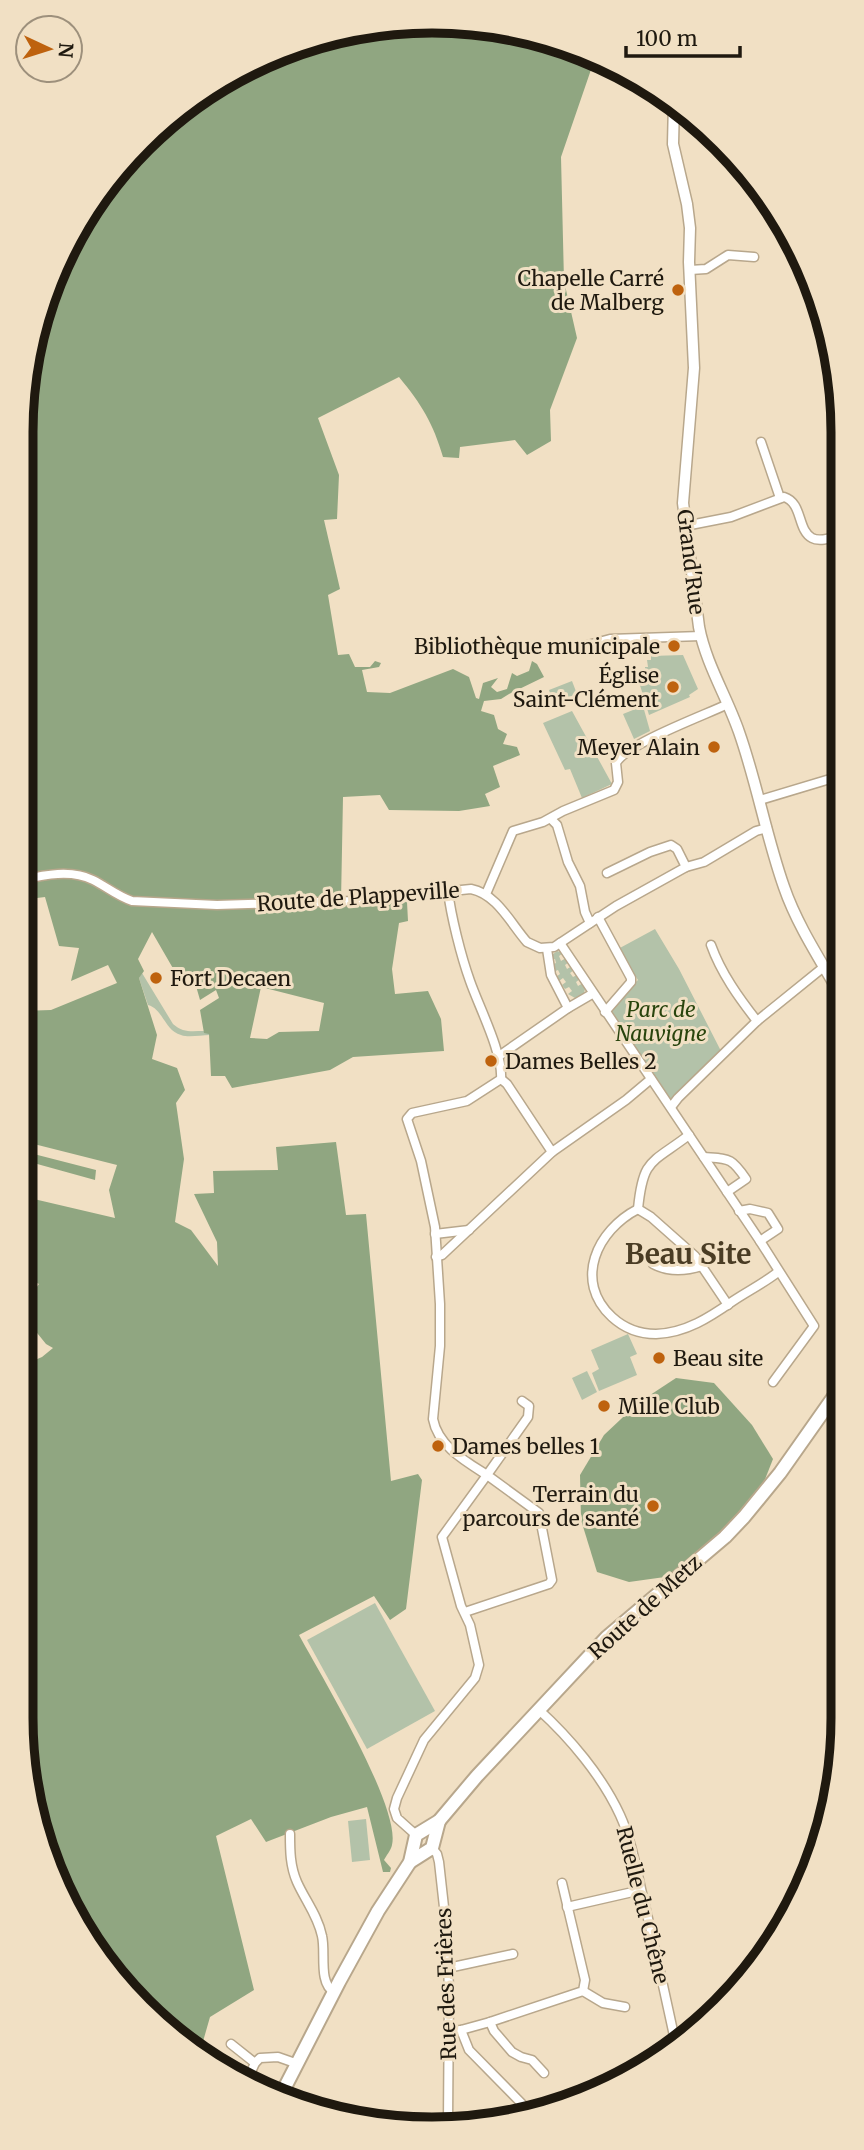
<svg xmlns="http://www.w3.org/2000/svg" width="864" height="2150" font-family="Merriweather,serif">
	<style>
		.green { fill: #b3c2a9 }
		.forest { fill: #90a681; fill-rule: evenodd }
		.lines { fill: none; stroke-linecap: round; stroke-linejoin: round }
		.minor-casing { stroke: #b8a78c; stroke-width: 11 }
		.tertiary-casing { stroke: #b8a78c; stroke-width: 13 }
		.primary-casing { stroke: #b8a78c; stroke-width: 16 }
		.minor { stroke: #fff; stroke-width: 8 }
		.tertiary { stroke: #fff; stroke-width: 10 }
		.primary { stroke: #fff; stroke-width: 12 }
		.poi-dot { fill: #be620e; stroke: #f1e0c4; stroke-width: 2.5 }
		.labels { text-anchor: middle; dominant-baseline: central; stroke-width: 6; stroke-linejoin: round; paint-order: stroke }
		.poi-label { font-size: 21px; fill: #1f190f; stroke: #f1e0c4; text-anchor: end }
		.street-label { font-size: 21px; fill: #1f190f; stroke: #f1e0c4 }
		.park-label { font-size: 21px; font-style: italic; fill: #28440d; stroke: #f1e0c4 }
		.district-label { font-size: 28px; font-weight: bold; fill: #4a3c24; stroke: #f1e0c4 }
		.rim { fill: none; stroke: #1f190f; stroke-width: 9 }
	</style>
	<rect width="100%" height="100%" fill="#f1e0c4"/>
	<!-- green -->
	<g class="green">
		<polygon points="683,655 698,689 689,695 690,697 649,715 636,672 645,671 645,667 648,667 647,660 651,660 651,656"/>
		<polygon points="572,681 577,694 553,703 549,690"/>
		<polygon points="643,706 650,731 634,739 623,714"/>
		<polygon points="572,711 612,784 582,798 570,769 565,770 543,723"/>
		<path d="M 655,929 L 679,969 L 722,1053 L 673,1101 L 669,1100 L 612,1014 C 612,999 628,990 638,980 L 618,949 Z"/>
		<polygon points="557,951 563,953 559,956 561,961 566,958 569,962 565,965 567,969 572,966 574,970 570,973 573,977 577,975 580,979 576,982 578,986 583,983 585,989 584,993 575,998 568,994 572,991 569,987 565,989 562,985 566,982 563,978 559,981 556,977 560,974 558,970 553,972 551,965 556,963 555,959 550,960 552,955"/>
		<path d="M 142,973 L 173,1024 C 183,1033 191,1031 204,1031 L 205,1033 L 209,1033 L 210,1035 C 200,1035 189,1038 181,1035 C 165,1031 163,1009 148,1005 L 139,978 Z"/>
		<polygon points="628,1334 637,1354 630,1357 637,1375 599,1391 592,1373 599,1369 591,1350"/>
		<polygon points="587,1371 597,1392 582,1400 572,1378"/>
		<polygon points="375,1603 435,1711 367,1749 307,1640"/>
		<polygon points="366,1819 370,1860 352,1862 348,1821"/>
	</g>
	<!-- forest -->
	<g class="forest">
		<path d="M 405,22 L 564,43 L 595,58 L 561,157 L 564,281 L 577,338 L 550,410 L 551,441 L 527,455 L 515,440 L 460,447 L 459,458 L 443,457 C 433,423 422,405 399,377 L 318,418 L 339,475 L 337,519 L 324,520 L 340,589 L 328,595 L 338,655 L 349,654 L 355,667 L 370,667 L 375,661 L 381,663 L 379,667 L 362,670 L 367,692 L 390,693 L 453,669 L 469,677 L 476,698 L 479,699 L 483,683 L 498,678 L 491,687 L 497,692 L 507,689 L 512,673 L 517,676 L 529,671 L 532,661 L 537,664 L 544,677 L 509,694 L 501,699 L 484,701 L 481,711 L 494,715 L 498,729 L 507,734 L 503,744 L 517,747 L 520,755 L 493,766 L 500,787 L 485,794 L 490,806 L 459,811 L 389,810 L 380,795 L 343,797 L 341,901 L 361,904 L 407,902 L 408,921 L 399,923 L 392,969 L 395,994 L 428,991 L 441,1019 L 444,1051 L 353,1057 L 330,1070 L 232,1088 L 225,1076 L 211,1076 L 209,1034 L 204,1033 L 200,1010 L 219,998 L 216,990 L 200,1000 L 192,972 L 178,977 L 152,932 L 138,959 L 144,971 L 139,978 L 157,1035 L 152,1059 L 177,1068 L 185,1090 L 176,1103 L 184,1159 L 175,1222 L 191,1230 L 218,1266 L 217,1242 L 194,1194 L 214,1193 L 213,1171 L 278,1170 L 276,1147 L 336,1142 L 346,1215 L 366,1214 L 391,1481 L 418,1474 L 422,1480 L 406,1609 L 390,1620 L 374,1596 L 299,1635 C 320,1674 401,1807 392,1845 C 391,1850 386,1856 384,1860 L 391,1868 L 390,1872 L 383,1872 L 367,1807 L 331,1817 L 266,1842 L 251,1819 L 216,1836 L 254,1990 L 210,2017 L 200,2052 L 123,1989 L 43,1850 L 21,1718 L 21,1366 L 42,1357 L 53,1348 L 46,1344 L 21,1313 L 21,1309 L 39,1284 L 21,1275 L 21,1196 L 115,1218 L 109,1190 L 117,1165 L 22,1141 L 26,1152 L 96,1170 L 95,1180 L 30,1162 L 23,1169 L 21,1165 L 21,1011 L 51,1010 L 117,983 L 108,965 L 71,981 L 79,948 L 59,946 L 45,897 L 21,900 L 21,432 L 43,300 L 67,257 L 76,259 L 77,240 L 123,161 L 250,64 ZM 261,987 L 324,1003 L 319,1031 L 279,1032 L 267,1039 L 250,1038 Z"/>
		<polygon points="676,1378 714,1383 752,1425 773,1459 762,1487 724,1529 672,1576 629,1582 597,1572 581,1520 580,1475 604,1435 638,1403"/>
	</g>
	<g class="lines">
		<defs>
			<g id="minor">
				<polyline points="690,270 706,269 728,255 754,257"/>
				<polyline points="761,442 780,498"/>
				<path d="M 685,526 L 731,517 L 784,497 C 803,503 797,530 812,538 C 819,542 832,538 840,536"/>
				<polyline points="573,649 610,639 701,636"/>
				<polyline points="760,800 840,776"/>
				<polyline points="551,819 557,825 568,862 580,886 585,912 590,923"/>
				<polyline points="607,873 650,852 671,845 677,849 686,867"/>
				<path d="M 21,880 C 44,875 71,869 93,880 C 107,887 117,896 132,901 L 217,905 L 353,901 L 471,889 C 497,894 511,924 527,942 L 540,948 L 554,947 L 616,906 L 686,867 L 704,862 L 756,831 L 767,828"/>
				<path d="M 486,894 L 513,831 L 543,822 L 563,811 L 614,790 L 618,782 L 616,763 C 626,744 705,715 728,704"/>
				<polyline points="598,917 631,978 631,982 605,1012"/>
				<polyline points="560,943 760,1241 814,1326 773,1382"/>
				<path d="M 711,945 C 721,973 739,998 757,1021"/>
				<polyline points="547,949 551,975 568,1008"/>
				<polyline points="499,1056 568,1008 592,994"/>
				<polyline points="501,1079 507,1084 552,1152"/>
				<polyline points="671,1107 678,1098 757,1021 825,966"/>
				<path d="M 689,1135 C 651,1164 643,1158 638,1209 L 651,1217 L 695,1256 L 728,1305"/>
				<path d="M 704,1157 C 729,1159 731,1157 746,1179 L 727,1192"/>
				<path d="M 638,1209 C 597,1230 573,1281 612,1317 C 624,1328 639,1334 656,1334 C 686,1333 710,1317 733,1301 C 748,1291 764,1283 778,1272"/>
				<polyline points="739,1211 750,1209 768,1213 778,1229 760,1241"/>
				<polyline points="435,1234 469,1230"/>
				<polyline points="436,1257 442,1255 552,1152 626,1100 651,1079"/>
				<path d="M 653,1264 C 668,1272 686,1271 702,1266"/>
				<polyline points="465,1612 549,1584 552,1580 539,1513 487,1475 528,1417 529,1406 522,1401"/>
				<path d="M 538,1709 C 570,1738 602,1776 620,1815 C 631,1839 636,1867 642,1893 C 654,1943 665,1994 676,2045"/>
				<path d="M 290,1834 C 290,1850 290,1866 297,1882 C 305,1900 318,1916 322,1936 C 326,1952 318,1983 334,1992"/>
				<path d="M 416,1835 L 397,1818 L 394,1809 L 397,1798 L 424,1740 L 475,1678 L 479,1665 L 470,1625 L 461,1606 L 442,1537 L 487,1475 C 465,1461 438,1446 433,1419 L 440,1346 L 440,1304 L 435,1227 L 421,1161 L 407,1119 L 412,1113 L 467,1101 L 501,1079 C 503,1053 479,1007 470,981 C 461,956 451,916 448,891"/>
				<polyline points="432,1848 437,1854 439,1862 446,1925 449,1989 448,2123"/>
				<polyline points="567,1907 637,1891"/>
				<polyline points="448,1968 513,1954"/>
				<polyline points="583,1991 603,2003 625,2007"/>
				<polyline points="490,2022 494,2031 512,2052 521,2057 532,2060 544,2073"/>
				<polyline points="461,2030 469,2050 531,2113"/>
				<polyline points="449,2031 461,2030 490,2022 583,1991 585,1980 562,1883"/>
				<polyline points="231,2044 255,2063"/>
				<polyline points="247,2081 255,2063 260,2058 278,2057 298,2064"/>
			</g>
			<path id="tertiary" d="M 674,102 L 673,144 L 687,204 L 690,228 L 689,262 L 694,368 L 683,503 L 699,627 C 706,664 727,697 739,732 C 757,783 766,836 784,887 C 797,925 821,961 841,996"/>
			<g id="primary">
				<polyline points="410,1862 432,1848 439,1821"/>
				<polyline points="282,2093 339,1982 378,1911 410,1862 416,1835 439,1821 477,1776 607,1637 725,1537 744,1517 780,1473 842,1385"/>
			</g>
		</defs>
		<!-- minor casing -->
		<use href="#minor" class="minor-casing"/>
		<!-- tertiary casing -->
		<use href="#tertiary" class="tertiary-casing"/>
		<!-- primary casing -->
		<use href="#primary" class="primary-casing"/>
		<!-- minor -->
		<use href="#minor" class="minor"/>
		<!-- tertiary -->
		<use href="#tertiary" class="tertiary"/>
		<!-- primary -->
		<use href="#primary" class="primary"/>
	</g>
	<!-- markers -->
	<g class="poi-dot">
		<circle cx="678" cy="290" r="7"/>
		<circle cx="674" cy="646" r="7"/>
		<circle cx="673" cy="687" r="7"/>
		<circle cx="714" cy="747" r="7"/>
		<circle cx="156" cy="978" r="7"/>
		<circle cx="491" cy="1061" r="7"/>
		<circle cx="659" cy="1358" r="7"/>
		<circle cx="604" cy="1406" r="7"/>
		<circle cx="438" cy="1446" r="7"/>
		<circle cx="653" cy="1506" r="7"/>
	</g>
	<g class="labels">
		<!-- poi labels -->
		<g class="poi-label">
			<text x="664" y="278">Chapelle Carré<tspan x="664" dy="24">de Malberg</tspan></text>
			<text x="660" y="646">Bibliothèque municipale</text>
			<text x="659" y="675">Église<tspan x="659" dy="24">Saint-Clément</tspan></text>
			<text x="700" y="747">Meyer Alain</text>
			<text x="170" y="978" text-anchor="start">Fort Decaen</text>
			<text x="505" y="1061" text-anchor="start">Dames Belles 2</text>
			<text x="673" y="1358" text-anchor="start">Beau site</text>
			<text x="618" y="1406" text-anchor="start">Mille Club</text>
			<text x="452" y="1446" text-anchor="start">Dames belles 1</text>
			<text x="639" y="1494">Terrain du<tspan x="639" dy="24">parcours de santé</tspan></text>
		</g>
		<!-- street labels -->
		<g class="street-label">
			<text transform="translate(691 562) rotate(83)">Grand'Rue</text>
			<text transform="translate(358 897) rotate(-4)">Route de Plappeville</text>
			<text transform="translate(645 1607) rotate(-42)">Route de Metz</text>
			<text transform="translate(643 1905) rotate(76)">Ruelle du Chêne</text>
			<text transform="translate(446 1984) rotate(-92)">Rue des Frières</text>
		</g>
		<!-- park labels -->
		<g class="park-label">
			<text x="661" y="1009">Parc de<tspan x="661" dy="24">Nauvigne</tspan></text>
		</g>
		<!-- district labels -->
		<g class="district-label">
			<text x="688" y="1254">Beau Site</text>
		</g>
	</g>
	<!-- crop -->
	<path d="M0 0H864V2150H0ZM432 33H432A399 399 0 0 1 831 432V1718A399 399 0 0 1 432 2117H432A399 399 0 0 1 33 1718V432A399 399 0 0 1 432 33Z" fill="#f1e0c4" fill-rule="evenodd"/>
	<path class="rim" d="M432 33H432A399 399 0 0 1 831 432V1718A399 399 0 0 1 432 2117H432A399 399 0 0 1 33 1718V432A399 399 0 0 1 432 33Z"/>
	<!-- north arrow -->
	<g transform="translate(49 49) rotate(94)"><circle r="33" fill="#f1e0c4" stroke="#9d907c" stroke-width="2"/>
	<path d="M0-5L12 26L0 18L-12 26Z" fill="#be620e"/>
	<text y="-10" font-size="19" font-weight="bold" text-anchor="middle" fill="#1f190f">N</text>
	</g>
	<!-- scale -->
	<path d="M626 46v10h114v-10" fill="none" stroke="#1f190f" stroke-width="3.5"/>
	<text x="636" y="46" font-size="21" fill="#1f190f" stroke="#f1e0c4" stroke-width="5" paint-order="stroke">100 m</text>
</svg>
